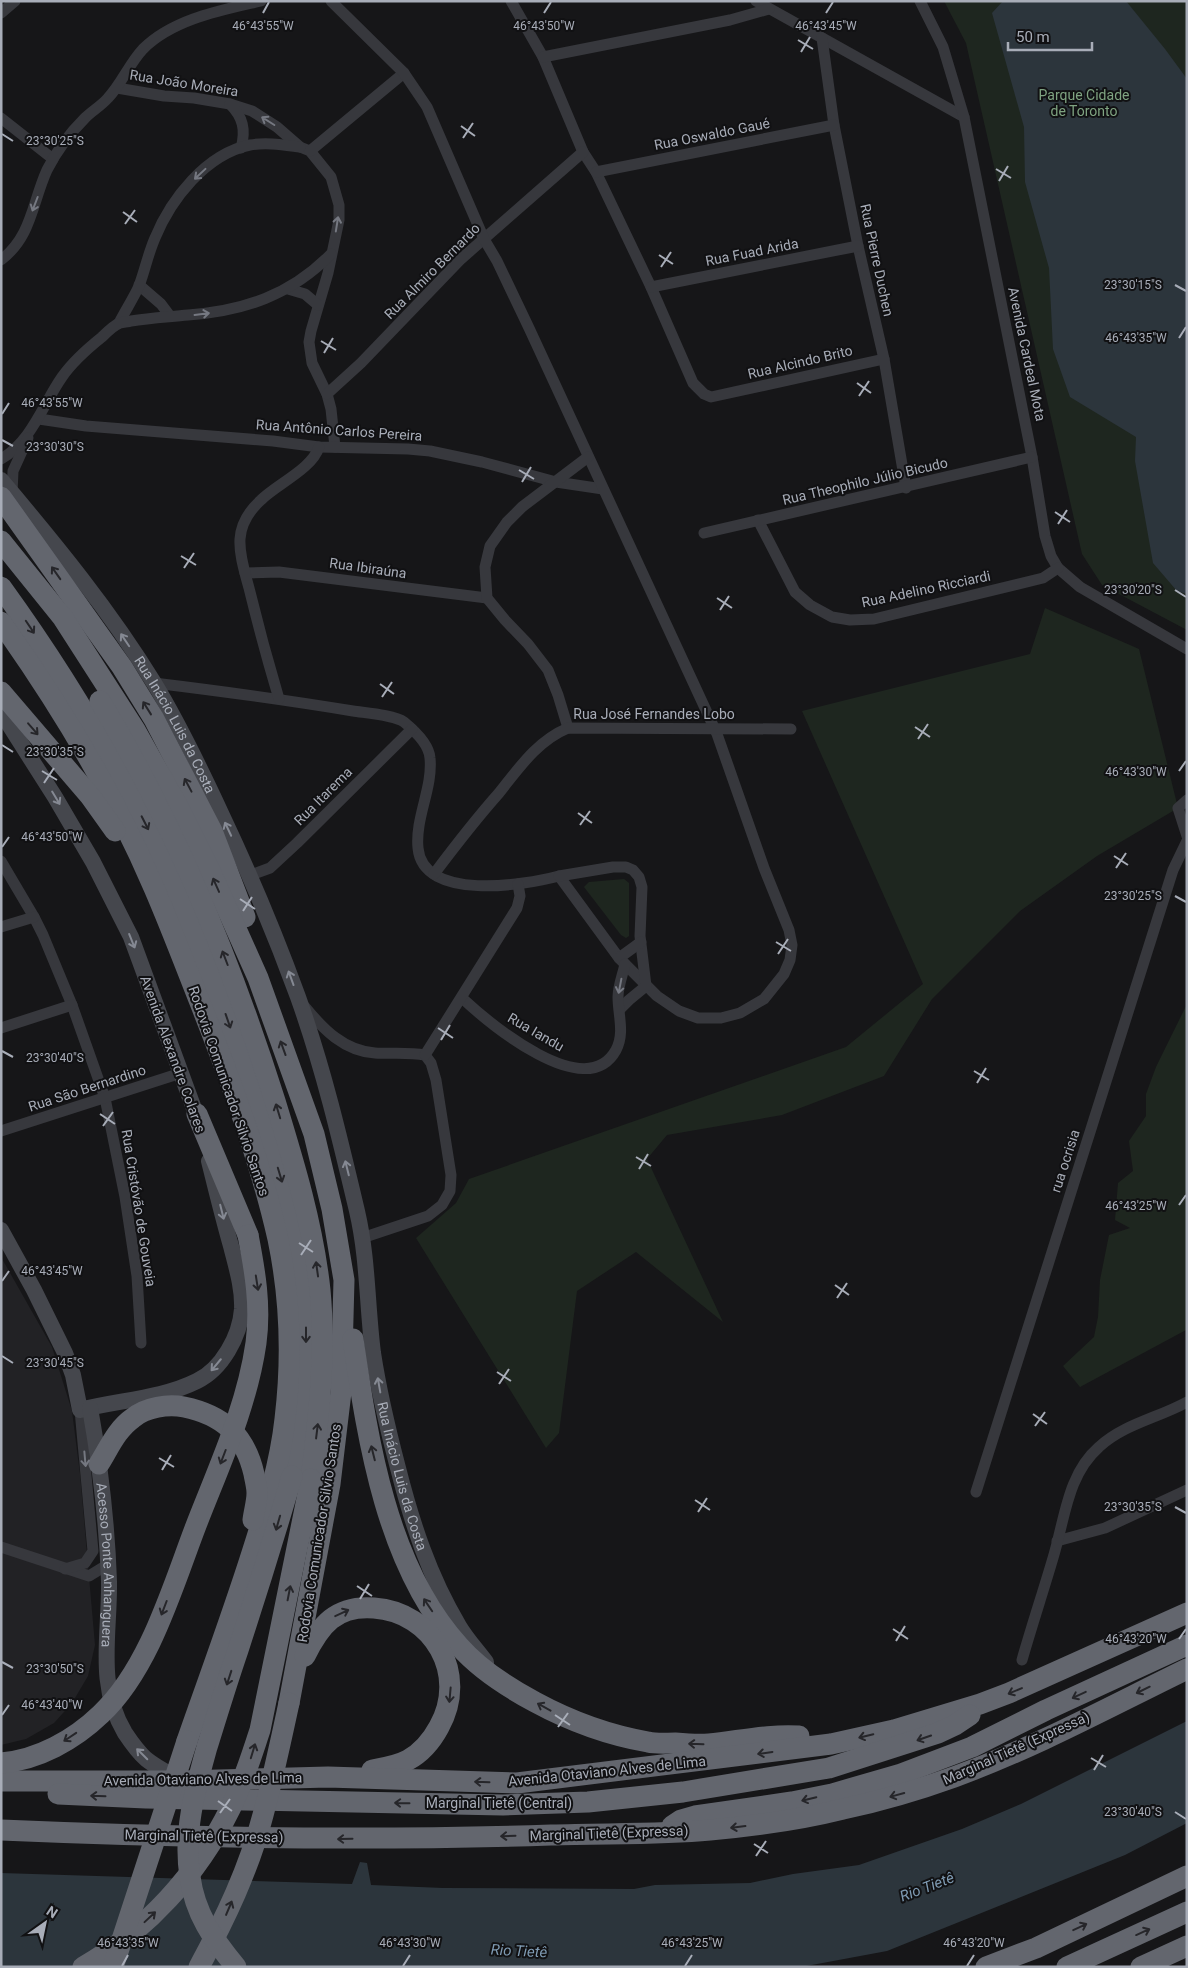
<svg xmlns="http://www.w3.org/2000/svg" width="1188" height="1968" font-family="Roboto,sans-serif">
	<style>
		.built { fill: #222225 }
		.green { fill: #1e261f }
		.water { fill: #2c353c }
		.lines { fill: none; stroke-linecap: round; stroke-linejoin: round }
		.street { stroke: #37383d; stroke-width: 11 }
		.secondary { stroke: #45474d; stroke-width: 16 }
		.highway { stroke: #63666e; stroke-width: 21 }
		.highway-bridge { stroke: #63666e; stroke-width: 21 }
		.oneway { stroke: #757881 }
		.oneway2 { stroke: #26262a }
		.oneway3 { stroke: #858993 }
		.ticks { fill: none; stroke: #a8adb8; stroke-width: 2 }
		.labels { text-anchor: middle; dominant-baseline: central; stroke-width: 4; stroke-linejoin: round; paint-order: stroke }
		.street-label { font-size: 14px; fill: #a8adb8; stroke: #111113 }
		.park-label { font-size: 14px; fill: #7fa381; stroke: #111113 }
		.water-label { font-size: 15px; font-style: italic; fill: #7f9bb3; stroke: #111113 }
		.ticks-label { font-size: 12px; text-anchor: middle; fill: #a8adb8; stroke: #111113; stroke-width: 4; stroke-linejoin: round; paint-order: stroke }
	</style>
	<rect width="100%" height="100%" fill="#161618"/>
	<!-- built -->
	<polygon class="built" points="1,1257 52,1347 72,1411 80,1474 95,1645 88,1676 72,1703 54,1723 26,1739 1,1745"/>
	<!-- green -->
	<g class="green">
		<polygon points="944,1 1187,1 1187,630 1102,585 1082,554 966,43"/>
		<polygon points="1045,608 1139,649 1178,808 1097,856 1020,911 932,999 884,1076 782,1115 667,1135 647,1159 723,1322 636,1252 577,1291 559,1433 546,1448 416,1238 456,1203 469,1179 846,1047 923,984 802,711 1030,654"/>
		<polygon points="624,879 629,883 629,936 626,938 621,935 584,887 589,882"/>
		<polygon points="1187,1004 1186,1330 1080,1387 1063,1366 1094,1337 1098,1317 1100,1280 1109,1235 1130,1228 1115,1220 1118,1183 1133,1171 1129,1141 1146,1116 1146,1094 1156,1067"/>
	</g>
	<!-- water -->
	<g class="water">
		<polygon points="1003,1 1126,1 1165,49 1187,79 1187,594 1177,591 1153,563 1135,461 1136,437 1070,397 1053,349 1049,268 1025,182 1024,127 992,13"/>
		<polygon points="1187,1721 1187,1823 1125,1855 887,1951 801,1967 1,1967 1,1873 352,1884 360,1862 367,1863 371,1885 443,1888 634,1889 655,1885 750,1883 793,1874 859,1865 962,1829 1021,1804"/>
	</g>
	<g class="lines">
		<!-- street -->
		<g class="street">
			<polyline points="511,1 543,57 583,152 596,172 651,287 693,383 704,394 711,397 884,359"/>
			<polyline points="756,1 964,117"/>
			<polyline points="920,1 943,47 964,117 1032,457 1045,536 1051,556 1058,568 1080,587 1187,649"/>
			<polyline points="1,13 15,1"/>
			<polyline points="822,38 834,125 858,246 884,359 906,488"/>
			<polyline points="543,57 730,20 769,9"/>
			<polyline points="117,88 164,96 194,98 230,104 252,111 277,127 300,147 310,151 331,177 339,205 339,220 328,273 311,331 309,342 312,363 327,394 331,409 335,447"/>
			<path d="M 230,104 C 243,117 246,130 241,148"/>
			<polyline points="1,118 53,159"/>
			<polyline points="310,151 404,73"/>
			<polyline points="596,172 834,125"/>
			<path d="M 1,260 C 32,236 32,203 47,170 C 56,152 70,133 85,118 C 92,111 101,106 108,98 C 122,83 129,64 143,49 C 173,19 222,10 261,1"/>
			<polyline points="139,285 161,304 170,316"/>
			<polyline points="651,287 858,246"/>
			<polyline points="288,289 305,294 318,305"/>
			<path d="M 119,323 C 125,311 133,299 139,286 C 145,270 148,254 155,238 C 171,199 206,154 250,145 C 267,142 284,145 300,147"/>
			<polyline points="327,394 361,363 461,259 583,152"/>
			<polyline points="39,419 86,426 273,441 319,447 408,449 430,451 482,462 556,482 603,489"/>
			<path d="M 1,459 C 32,441 43,404 62,377 C 73,361 87,349 102,337 C 107,332 114,325 120,323 C 123,322 128,322 131,321 C 150,318 169,317 188,315 C 244,311 291,295 331,254"/>
			<polyline points="12,493 13,471 28,438"/>
			<polyline points="758,520 795,592 810,605 832,617 850,620 874,619 1043,578 1058,568"/>
			<polyline points="704,533 1032,457"/>
			<polyline points="245,573 279,572 487,598"/>
			<path d="M 154,683 C 220,691 286,700 353,711 C 366,713 394,715 404,722 C 415,731 429,744 430,758 C 433,788 415,818 418,848 C 423,902 525,885 559,876 L 619,958 L 657,996 L 679,1011 L 698,1018 L 721,1018 L 740,1013 L 764,999 L 784,974 L 790,960 L 792,945 L 789,930 L 764,868 L 717,734 L 529,328 L 497,261 L 484,239 L 427,107 L 404,73 L 331,1"/>
			<path d="M 279,699 C 268,662 258,625 249,588 C 245,573 239,555 240,539 C 241,524 250,510 261,500 C 277,484 312,469 319,447"/>
			<polyline points="568,728 558,695 548,670 528,644 505,620 487,598 485,567 490,546 507,522 522,507 588,457"/>
			<polyline points="1187,800 1178,808 1187,836"/>
			<polyline points="1,861 34,917 43,935 72,1005 105,1098 125,1197 137,1276 141,1343"/>
			<path d="M 434,874 C 455,846 476,819 499,793 C 519,768 537,741 568,728 L 791,729"/>
			<polyline points="251,875 270,868 297,843 412,729"/>
			<polyline points="559,876 613,867 626,867 633,870 639,877 642,887 640,936 646,986 629,1000 620,1009"/>
			<polyline points="1,927 34,917"/>
			<polyline points="619,958 641,942"/>
			<path d="M 462,998 C 489,1023 586,1105 616,1050 C 625,1033 618,1015 618,997 C 618,986 623,974 625,964"/>
			<path d="M 305,1007 C 323,1029 344,1051 375,1053 C 392,1054 408,1052 425,1055 L 431,1063 L 436,1080 L 451,1175 L 450,1191 L 442,1205 L 428,1216 L 362,1238"/>
			<polyline points="1,1028 72,1005"/>
			<polyline points="425,1055 517,908 520,896 518,884"/>
			<polyline points="1,1131 181,1073"/>
			<polyline points="976,1492 1173,870 1187,841"/>
			<polyline points="1057,1541 1105,1528 1187,1490"/>
			<polyline points="1,1547 89,1576 107,1565"/>
			<polyline points="65,1569 85,1563 93,1551 80,1410"/>
			<path d="M 1022,1660 C 1032,1625 1043,1592 1053,1558 C 1065,1519 1067,1475 1099,1447 C 1124,1424 1158,1418 1187,1402"/>
		</g>
		<!-- secondary -->
		<g class="secondary">
			<path id="s1" d="M 1,480 C 56,545 110,611 154,683 C 179,724 200,768 220,811 C 249,872 275,934 298,997 C 323,1067 340,1139 357,1211 C 368,1258 367,1306 373,1353 C 379,1392 388,1430 398,1468 C 412,1523 429,1576 459,1626 C 466,1638 477,1650 486,1662"/>
			<polyline points="1,712 55,797 93,862 131,937 200,1125"/>
			<path d="M 1,1230 L 34,1290 L 65,1353 L 73,1375 L 80,1410 C 118,1400 161,1399 197,1381 C 222,1369 240,1336 242,1309 C 243,1288 236,1266 231,1246 C 223,1218 216,1189 209,1161"/>
			<path id="s2" d="M 90,1408 C 100,1464 107,1523 109,1581 C 110,1633 96,1685 125,1733 C 131,1742 138,1752 146,1759 C 157,1768 170,1774 182,1781"/>
		</g>
		<!-- highway -->
		<g class="highway">
			<polyline points="1,497 122,667 154,719 212,831 245,917"/>
			<polyline points="1,541 63,618 135,730 177,805 211,873 258,978 314,1134 332,1209 344,1280 341,1392 330,1484 289,1703"/>
			<path d="M 1,587 C 56,663 105,742 146,826 C 185,905 216,988 245,1071 C 270,1141 296,1211 304,1284 C 310,1348 302,1413 292,1476"/>
			<path d="M 1,622 C 60,705 114,794 154,888 C 170,925 184,962 199,1000 C 229,1076 260,1159 278,1239 C 290,1297 292,1361 285,1419 C 280,1465 266,1509 252,1553 C 232,1616 209,1678 187,1741"/>
			<polyline points="1,692 90,796 115,831"/>
			<path d="M 100,701 C 176,826 231,962 275,1101 C 294,1163 313,1225 320,1290 C 326,1353 319,1416 311,1479"/>
			<polyline points="197,1114 248,1235"/>
			<path d="M 353,1339 C 368,1442 387,1567 459,1646 C 480,1670 507,1687 535,1702 C 570,1721 608,1735 648,1742 C 657,1744 666,1743 675,1743 C 686,1744 698,1745 709,1744 C 739,1741 769,1734 799,1736"/>
			<path d="M 99,1464 C 109,1448 117,1429 133,1418 C 146,1407 168,1404 184,1407 C 223,1415 245,1435 254,1474 C 255,1480 257,1487 257,1493 C 257,1502 254,1511 253,1520"/>
			<path d="M 305,1656 C 320,1625 336,1605 374,1608 C 433,1612 469,1674 439,1727 C 432,1740 421,1753 408,1760 C 397,1766 384,1768 372,1770"/>
			<polyline points="1,1781 182,1781 328,1777 517,1783 831,1744 894,1730 980,1704 1009,1693 1187,1613"/>
			<polyline points="58,1794 146,1798 503,1805 588,1802 683,1792 829,1768 938,1733 955,1725 970,1715"/>
			<polyline points="672,1826 681,1820 695,1816 792,1802 832,1794 901,1774 972,1747 1046,1710 1187,1645"/>
			<path d="M 1,1830 C 185,1838 368,1841 551,1835 C 604,1833 657,1835 710,1830 C 754,1826 799,1820 843,1809 C 880,1801 918,1790 954,1777 C 1034,1748 1111,1706 1187,1669"/>
			<polyline points="986,1967 1036,1948 1187,1876"/>
			<polyline points="1067,1967 1187,1912"/>
			<polyline points="1141,1967 1187,1946"/>
		</g>
		<!-- highway-bridge -->
		<g class="highway-bridge">
			<path d="M 1,1763 C 38,1760 74,1740 101,1714 C 150,1668 173,1585 197,1523 C 220,1464 247,1406 256,1343 C 261,1306 255,1271 248,1235"/>
			<path d="M 83,1967 C 146,1931 198,1874 230,1809 C 243,1784 251,1757 260,1730 L 311,1479"/>
			<polyline points="113,1967 187,1741"/>
			<path d="M 199,1967 C 225,1919 249,1869 263,1815 C 273,1778 281,1740 289,1703"/>
			<path d="M 236,1967 C 213,1939 195,1914 190,1877 C 183,1832 195,1790 207,1747 C 217,1715 227,1682 238,1650 C 257,1592 275,1534 292,1476"/>
		</g>
	</g>
	<!-- one-way arrows -->
	<defs><path id="oneway-shaft" d="M-6 0H5M1.5-3L5.5 0L1.5 3" fill="none" stroke-width="1.6" stroke-linecap="round" stroke-linejoin="round" transform="scale(1.25)"/></defs>
	<g class="oneway">
		<use href="#oneway-shaft" transform="translate(268 121) rotate(-148)"/>
		<use href="#oneway-shaft" transform="translate(200 174) rotate(137)"/>
		<use href="#oneway-shaft" transform="translate(35 204) rotate(111)"/>
		<use href="#oneway-shaft" transform="translate(337 224) rotate(-81)"/>
		<use href="#oneway-shaft" transform="translate(202 314) rotate(-7)"/>
		<use href="#oneway-shaft" transform="translate(620 986) rotate(101)"/>
		<use href="#oneway-shaft" transform="translate(85 1459) rotate(85)"/>
	</g>
	<g class="oneway2">
		<use href="#oneway-shaft" transform="translate(56 573) rotate(-125)"/>
		<use href="#oneway-shaft" transform="translate(30 627) rotate(56)"/>
		<use href="#oneway-shaft" transform="translate(147 708) rotate(-122)"/>
		<use href="#oneway-shaft" transform="translate(33 729) rotate(49)"/>
		<use href="#oneway-shaft" transform="translate(188 785) rotate(-118)"/>
		<use href="#oneway-shaft" transform="translate(145 823) rotate(63)"/>
		<use href="#oneway-shaft" transform="translate(216 885) rotate(-114)"/>
		<use href="#oneway-shaft" transform="translate(225 958) rotate(-111)"/>
		<use href="#oneway-shaft" transform="translate(228 1021) rotate(71)"/>
		<use href="#oneway-shaft" transform="translate(283 1048) rotate(-110)"/>
		<use href="#oneway-shaft" transform="translate(278 1111) rotate(-107)"/>
		<use href="#oneway-shaft" transform="translate(280 1175) rotate(73)"/>
		<use href="#oneway-shaft" transform="translate(317 1269) rotate(-98)"/>
		<use href="#oneway-shaft" transform="translate(257 1283) rotate(81)"/>
		<use href="#oneway-shaft" transform="translate(306 1335) rotate(90)"/>
		<use href="#oneway-shaft" transform="translate(317 1431) rotate(-83)"/>
		<use href="#oneway-shaft" transform="translate(373 1453) rotate(-104)"/>
		<use href="#oneway-shaft" transform="translate(223 1457) rotate(111)"/>
		<use href="#oneway-shaft" transform="translate(278 1523) rotate(106)"/>
		<use href="#oneway-shaft" transform="translate(289 1593) rotate(-79)"/>
		<use href="#oneway-shaft" transform="translate(428 1605) rotate(-124)"/>
		<use href="#oneway-shaft" transform="translate(164 1608) rotate(111)"/>
		<use href="#oneway-shaft" transform="translate(342 1613) rotate(-25)"/>
		<use href="#oneway-shaft" transform="translate(229 1678) rotate(108)"/>
		<use href="#oneway-shaft" transform="translate(1143 1690) rotate(154)"/>
		<use href="#oneway-shaft" transform="translate(1015 1691) rotate(157)"/>
		<use href="#oneway-shaft" transform="translate(450 1695) rotate(95)"/>
		<use href="#oneway-shaft" transform="translate(1079 1695) rotate(155)"/>
		<use href="#oneway-shaft" transform="translate(544 1707) rotate(-151)"/>
		<use href="#oneway-shaft" transform="translate(866 1736) rotate(167)"/>
		<use href="#oneway-shaft" transform="translate(70 1737) rotate(146)"/>
		<use href="#oneway-shaft" transform="translate(924 1738) rotate(161)"/>
		<use href="#oneway-shaft" transform="translate(696 1744) rotate(-178)"/>
		<use href="#oneway-shaft" transform="translate(253 1751) rotate(-73)"/>
		<use href="#oneway-shaft" transform="translate(765 1753) rotate(172)"/>
		<use href="#oneway-shaft" transform="translate(482 1782) rotate(-178)"/>
		<use href="#oneway-shaft" transform="translate(897 1795) rotate(165)"/>
		<use href="#oneway-shaft" transform="translate(98 1796) rotate(-178)"/>
		<use href="#oneway-shaft" transform="translate(809 1799) rotate(167)"/>
		<use href="#oneway-shaft" transform="translate(402 1803) rotate(-179)"/>
		<use href="#oneway-shaft" transform="translate(738 1827) rotate(173)"/>
		<use href="#oneway-shaft" transform="translate(508 1836) rotate(178)"/>
		<use href="#oneway-shaft" transform="translate(345 1839) rotate(179)"/>
		<use href="#oneway-shaft" transform="translate(229 1908) rotate(-67)"/>
		<use href="#oneway-shaft" transform="translate(150 1917) rotate(-43)"/>
		<use href="#oneway-shaft" transform="translate(1080 1927) rotate(-25)"/>
		<use href="#oneway-shaft" transform="translate(1143 1932) rotate(-24)"/>
	</g>
	<g class="oneway3">
		<use href="#oneway-shaft" transform="translate(125 640) rotate(-124)"/>
		<use href="#oneway-shaft" transform="translate(56 798) rotate(59)"/>
		<use href="#oneway-shaft" transform="translate(228 829) rotate(-115)"/>
		<use href="#oneway-shaft" transform="translate(132 941) rotate(68)"/>
		<use href="#oneway-shaft" transform="translate(291 978) rotate(-110)"/>
		<use href="#oneway-shaft" transform="translate(347 1168) rotate(-104)"/>
		<use href="#oneway-shaft" transform="translate(222 1212) rotate(76)"/>
		<use href="#oneway-shaft" transform="translate(216 1365) rotate(130)"/>
		<use href="#oneway-shaft" transform="translate(379 1385) rotate(-100)"/>
		<use href="#oneway-shaft" transform="translate(142 1754) rotate(-135)"/>
	</g>
	<!-- ticks -->
	<path class="ticks" d="M 263,13 L 269,2M 544,13 L 551,2M 826,13 L 833,2M 798,40 L 813,49M 801,52 L 810,37M 461,126 L 475,136M 2,134 L 13,141M 463,138 L 473,123M 996,169 L 1011,178M 999,181 L 1008,166M 123,212 L 137,222M 125,224 L 135,210M 659,255 L 673,264M 661,267 L 671,252M 1175,285 L 1186,291M 1179,338 L 1186,327M 321,341 L 336,350M 324,353 L 333,338M 857,383 L 871,393M 859,396 L 869,381M 2,414 L 9,403M 2,440 L 13,446M 519,470 L 534,479M 522,482 L 531,467M 1055,512 L 1070,522M 1058,524 L 1067,510M 181,556 L 196,565M 184,568 L 194,553M 1175,590 L 1186,597M 717,598 L 732,608M 720,610 L 729,596M 380,684 L 394,694M 382,697 L 392,682M 915,727 L 930,737M 918,739 L 928,724M 2,745 L 13,752M 42,771 L 57,780M 1179,771 L 1186,761M 44,783 L 54,768M 578,813 L 592,823M 580,825 L 590,811M 2,847 L 9,837M 1114,856 L 1128,865M 1116,868 L 1126,853M 1175,896 L 1186,902M 240,899 L 255,909M 243,911 L 252,897M 776,942 L 791,951M 778,954 L 788,939M 438,1028 L 453,1038M 441,1040 L 450,1025M 2,1051 L 13,1057M 974,1071 L 989,1080M 977,1083 L 986,1068M 100,1114 L 115,1124M 103,1126 L 113,1112M 636,1157 L 651,1166M 639,1169 L 648,1154M 1179,1205 L 1186,1195M 299,1243 L 313,1252M 301,1255 L 311,1240M 2,1281 L 9,1271M 835,1285 L 849,1295M 837,1298 L 847,1283M 2,1356 L 13,1363M 497,1372 L 511,1381M 499,1384 L 509,1369M 1033,1414 L 1047,1424M 1035,1426 L 1045,1412M 159,1458 L 174,1467M 162,1470 L 171,1455M 695,1500 L 710,1510M 1175,1507 L 1186,1513M 698,1512 L 707,1498M 357,1586 L 372,1596M 360,1599 L 369,1584M 893,1629 L 908,1639M 1179,1639 L 1186,1629M 896,1641 L 905,1626M 2,1662 L 13,1668M 2,1715 L 9,1705M 555,1715 L 570,1725M 558,1727 L 568,1713M 1091,1758 L 1106,1767M 1094,1770 L 1103,1755M 218,1801 L 232,1811M 1175,1812 L 1186,1819M 220,1813 L 230,1799M 754,1844 L 768,1853M 756,1856 L 766,1841M 122,1966 L 128,1955M 403,1966 L 410,1955M 685,1966 L 692,1955M 967,1966 L 974,1955"/>
	<g class="labels">
		<!-- street labels -->
		<g class="street-label">
			<text transform="translate(184 83) rotate(9)">Rua João Moreira</text>
			<text transform="translate(712 134) rotate(-11)">Rua Oswaldo Gaué</text>
			<text transform="translate(752 252) rotate(-11)">Rua Fuad Arida</text>
			<text transform="translate(877 260) rotate(78)">Rua Pierre Duchen</text>
			<text transform="translate(432 271) rotate(-45)">Rua Almiro Bernardo</text>
			<text transform="translate(1027 354) rotate(78)">Avenida Cardeal Mota</text>
			<text transform="translate(800 362) rotate(-13)">Rua Alcindo Brito</text>
			<text transform="translate(339 430) rotate(4)">Rua Antônio Carlos Pereira</text>
			<text transform="translate(865 481) rotate(-13)">Rua Theophilo Júlio Bicudo</text>
			<text transform="translate(368 568) rotate(8)">Rua Ibiraúna</text>
			<text transform="translate(926 589) rotate(-12)">Rua Adelino Ricciardi</text>
			<text x="654" y="714">Rua José Fernandes Lobo</text>
			<text stroke="none"><textPath href="#s1" startOffset="301">Rua Inácio Luis da Costa</textPath></text>
			<text transform="translate(323 796) rotate(-45)">Rua Itarema</text>
			<text transform="translate(536 1032) rotate(30)">Rua Iandu</text>
			<text transform="translate(173 1054) rotate(70)">Avenida Alexandre Colares</text>
			<text transform="translate(87 1088) rotate(-18)">Rua São Bernardino</text>
			<text transform="translate(229 1091) rotate(71)">Rodovia Comunicador Silvio Santos</text>
			<text transform="translate(1065 1161) rotate(-72)">rua ocrisia</text>
			<text transform="translate(139 1208) rotate(81)">Rua Cristóvão de Gouveia</text>
			<text stroke="none"><textPath href="#s1" startOffset="1092">Rua Inácio Luis da Costa</textPath></text>
			<text transform="translate(319 1533) rotate(-81)">Rodovia Comunicador Silvio Santos</text>
			<text stroke="none"><textPath href="#s2" startOffset="158">Acesso Ponte Anhanguera</textPath></text>
			<text transform="translate(1016 1748) rotate(-24)">Marginal Tietê (Expressa)</text>
			<text transform="translate(607 1771) rotate(-6)">Avenida Otaviano Alves de Lima</text>
			<text transform="translate(203 1779) rotate(-1)">Avenida Otaviano Alves de Lima</text>
			<text x="499" y="1803">Marginal Tietê (Central)</text>
			<text transform="translate(609 1833) rotate(-2)">Marginal Tietê (Expressa)</text>
			<text transform="translate(204 1836) rotate(1)">Marginal Tietê (Expressa)</text>
		</g>
		<!-- park labels -->
		<g class="park-label">
			<text x="1084" y="95">Parque Cidade<tspan x="1084" dy="16">de Toronto</tspan></text>
		</g>
		<!-- water labels -->
		<g class="water-label">
			<text transform="translate(927 1887) rotate(-21)">Rio Tietê</text>
			<text transform="translate(519 1951) rotate(3)">Rio Tietê</text>
		</g>
	</g>
	<g class="ticks-label">
		<text x="544" y="30">46°43'50"W</text>
		<text x="263" y="30">46°43'55"W</text>
		<text x="826" y="30">46°43'45"W</text>
		<text x="55" y="145">23°30'25"S</text>
		<text x="1133" y="289">23°30'15"S</text>
		<text x="1136" y="342">46°43'35"W</text>
		<text x="52" y="407">46°43'55"W</text>
		<text x="55" y="451">23°30'30"S</text>
		<text x="1133" y="594">23°30'20"S</text>
		<text x="55" y="756">23°30'35"S</text>
		<text x="1136" y="776">46°43'30"W</text>
		<text x="52" y="841">46°43'50"W</text>
		<text x="1133" y="900">23°30'25"S</text>
		<text x="55" y="1062">23°30'40"S</text>
		<text x="1136" y="1210">46°43'25"W</text>
		<text x="52" y="1275">46°43'45"W</text>
		<text x="55" y="1367">23°30'45"S</text>
		<text x="1133" y="1511">23°30'35"S</text>
		<text x="1136" y="1643">46°43'20"W</text>
		<text x="55" y="1673">23°30'50"S</text>
		<text x="52" y="1709">46°43'40"W</text>
		<text x="1133" y="1816">23°30'40"S</text>
		<text x="128" y="1947">46°43'35"W</text>
		<text x="410" y="1947">46°43'30"W</text>
		<text x="692" y="1947">46°43'25"W</text>
		<text x="974" y="1947">46°43'20"W</text>
	</g>
	<!-- border -->
	<rect width="1188" height="1968" fill="none" stroke="#a8adb8" stroke-width="5"/>
	<!-- north arrow -->
	<g transform="translate(45 1923) rotate(33)" stroke="#111113" stroke-width="4" paint-order="stroke">
	<path d="M0-4L9 19L0 12L-9 19Z" fill="#a8adb8"/>
	<text y="-8" font-size="14" font-weight="bold" text-anchor="middle" fill="#a8adb8">N</text>
	</g>
	<!-- scale -->
	<path d="M1008 42v8h84v-8" fill="none" stroke="#a8adb8" stroke-width="2.5"/>
	<text x="1016" y="42" font-size="15" fill="#a8adb8" stroke="#111113" stroke-width="4" paint-order="stroke">50 m</text>
</svg>
